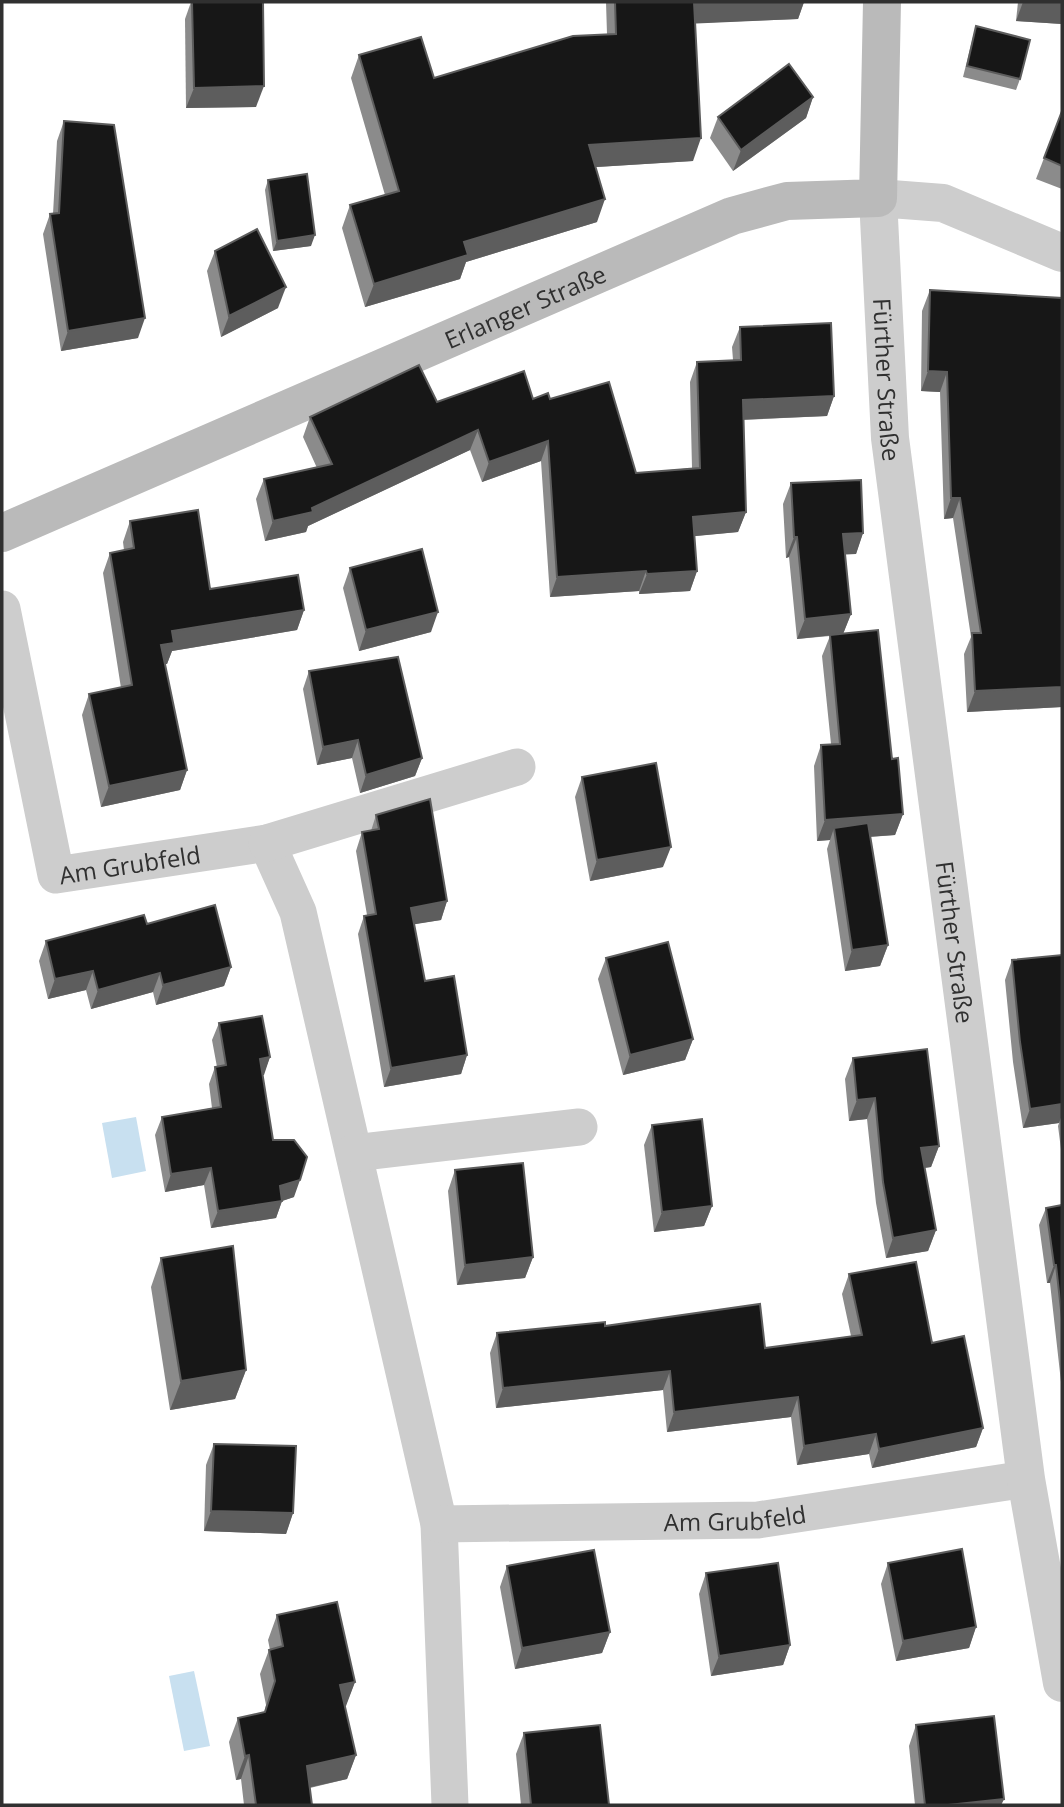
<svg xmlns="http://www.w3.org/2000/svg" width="1064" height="1807" font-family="'Open Sans',sans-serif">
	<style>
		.water { fill: #c8e0f0 }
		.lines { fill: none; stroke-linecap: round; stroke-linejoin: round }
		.minor { stroke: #cdcdcd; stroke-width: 37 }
		.tertiary { stroke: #cdcdcd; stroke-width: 38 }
		.secondary { stroke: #bababa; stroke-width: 38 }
		.wall { fill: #8b8b8b }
		.shaded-wall { fill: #5d5d5d }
		.building { fill: #171717; stroke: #5d5d5d; stroke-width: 2 }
		.labels { text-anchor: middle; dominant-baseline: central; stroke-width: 7; stroke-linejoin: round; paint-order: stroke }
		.street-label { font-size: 24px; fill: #303030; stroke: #fff }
	</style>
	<rect width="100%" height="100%" fill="#fff"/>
	<!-- water -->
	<g class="water">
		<polygon points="136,1117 146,1171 112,1178 102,1123"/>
		<polygon points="194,1671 210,1746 184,1751 169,1676"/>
	</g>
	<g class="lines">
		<!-- minor -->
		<g class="minor">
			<path id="s1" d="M 2,609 L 56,875 L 267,843 L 298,912 L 439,1524 L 450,1805"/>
			<polyline points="267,843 517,767"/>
			<polyline points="354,1153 579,1127"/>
			<path id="s2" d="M 439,1524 L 758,1520 L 1026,1479"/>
		</g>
		<!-- tertiary -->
		<path class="tertiary" id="s3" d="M 1062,253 L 943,203 L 878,198 L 890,438 L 1026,1479 L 1062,1683"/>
		<!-- secondary -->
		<path class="secondary" id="s4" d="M 2,533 L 732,216 L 787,201 L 878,198 L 882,2"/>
	</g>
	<!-- wall -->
	<g class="wall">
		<polygon points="191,2 263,2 256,107 186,108 185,19"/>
		<polygon points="606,2 804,2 798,19 695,23 693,161 596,167 597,222 466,262 460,279 365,307 342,228 350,205 385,195 351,78 359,55 434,78 607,34"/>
		<polygon points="1018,2 1062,2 1062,24 1016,21"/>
		<polygon points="976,26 1020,79 1016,90 963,77 973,37"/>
		<polygon points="813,97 806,118 733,171 710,138 718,117"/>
		<polygon points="1062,111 1062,189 1036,179"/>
		<polygon points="64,121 138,338 61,351 43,234 50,214 53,214 57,141"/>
		<polygon points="268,180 311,246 273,251 265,190"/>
		<polygon points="215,251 278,308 221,337 207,271"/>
		<polygon points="930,290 1062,298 1062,707 967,712 964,654 971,637 953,518 944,519 940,392 921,391 922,311"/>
		<polygon points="740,327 834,396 827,416 743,420 746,512 738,532 694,536 697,571 690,591 639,594 639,591 550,597 541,461 482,482 470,450 308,526 306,532 265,541 256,499 264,479 317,468 303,437 310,417 437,402 533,399 550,399 636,473 692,468 690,382 697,362 733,360 732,347"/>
		<polygon points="791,483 863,533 856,554 845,554 851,614 843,634 892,759 903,814 895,835 870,837 888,945 880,966 845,971 827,849 830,840 817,841 814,766 821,745 831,744 822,656 830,636 797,639 789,557 786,558 783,504"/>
		<polygon points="130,521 210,589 304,610 297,630 172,651 167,664 165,664 187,770 180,790 101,807 82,715 89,694 121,688 103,573 110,553 124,550 123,542"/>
		<polygon points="350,568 431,632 359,651 343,588"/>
		<polygon points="309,671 422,758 415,776 360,793 352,758 317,765 303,689"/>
		<polygon points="582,777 663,867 590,881 575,797"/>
		<polygon points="376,815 447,901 441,920 414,924 425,981 467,1055 461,1074 384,1087 358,934 364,916 367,915 356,851 362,832 371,831"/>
		<polygon points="147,924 231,967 224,986 156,1005 153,992 91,1009 86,990 48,999 39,961 46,941"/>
		<polygon points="1062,955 1062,1157 1058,1126 1059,1123 1023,1128 1013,1062 1005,980 1012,960"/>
		<polygon points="606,958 693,1039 685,1060 623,1075 598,979"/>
		<polygon points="219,1023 270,1057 263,1075 273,1140 294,1197 282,1201 276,1218 211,1228 204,1185 165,1192 155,1135 162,1117 212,1108 209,1084 215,1067 217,1067 212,1040"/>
		<polygon points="853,1058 939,1146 931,1167 925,1168 936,1230 928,1251 886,1258 876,1203 867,1119 849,1121 845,1079"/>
		<polygon points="652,1125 712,1206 704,1226 654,1232 644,1145"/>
		<polygon points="455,1170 533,1257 525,1278 457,1285 448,1191"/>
		<polygon points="1062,1205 1062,1381 1061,1382 1050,1283 1047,1283 1039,1225 1046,1208"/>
		<polygon points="161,1258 246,1370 235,1399 170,1410 151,1287"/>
		<polygon points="849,1274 932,1343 983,1428 976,1447 872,1468 869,1454 797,1465 791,1417 667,1432 663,1390 496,1408 490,1353 497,1333 605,1326 765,1348 851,1336 842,1294"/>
		<polygon points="214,1444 293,1513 286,1534 204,1531 206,1465"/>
		<polygon points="888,1563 976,1627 969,1648 896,1661 881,1584"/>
		<polygon points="507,1566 610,1632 602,1653 515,1669 500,1587"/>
		<polygon points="706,1573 790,1645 783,1665 711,1676 699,1594"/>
		<polygon points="277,1615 355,1682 345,1707 356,1755 347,1779 310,1788 312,1805 244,1805 241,1779 236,1780 229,1742 238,1718 264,1713 266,1705 260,1674 269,1650 270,1650 268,1640"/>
		<polygon points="916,1725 1004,1799 1001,1805 915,1805 909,1746"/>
		<polygon points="524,1733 609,1805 521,1805 516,1754"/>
	</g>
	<!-- shaded-wall -->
	<g class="shaded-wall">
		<polygon points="694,2 804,2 798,19 685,24"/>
		<polygon points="1023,2 1062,3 1062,24 1016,21"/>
		<polygon points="264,86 256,107 186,108 194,88"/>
		<polygon points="813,97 806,118 733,171 741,150"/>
		<polygon points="701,138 693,161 581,168 589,145"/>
		<polygon points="605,199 597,222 466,262 460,279 365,307 374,284 464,242"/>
		<polygon points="315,235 311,246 273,251 277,241"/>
		<polygon points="286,287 278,308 221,337 229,316"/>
		<polygon points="145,318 138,338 61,351 68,331"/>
		<polygon points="928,371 947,372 940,392 921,391"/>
		<polygon points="834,396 827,416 735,420 743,400"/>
		<polygon points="478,430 470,450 308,526 306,532 265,541 273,521 312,508"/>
		<polygon points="548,441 541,461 482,482 489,462"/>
		<polygon points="951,498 960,498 953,518 944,519"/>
		<polygon points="746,512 738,532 686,537 693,517"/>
		<polygon points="863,533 856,554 836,555 843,534"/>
		<polygon points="794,537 797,537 789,557 786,558"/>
		<polygon points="646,571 639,591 550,597 557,577"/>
		<polygon points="697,571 690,591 639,594 647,574"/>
		<polygon points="304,610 297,630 172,651 167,664 154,666 161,645 172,631"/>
		<polygon points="438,612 431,632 359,651 366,630"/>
		<polygon points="851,614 843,634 797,639 805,619"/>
		<polygon points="1062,687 1062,707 967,712 975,691"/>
		<polygon points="358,740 352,758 317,765 323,747"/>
		<polygon points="422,758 415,776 360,793 366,775"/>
		<polygon points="187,770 180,790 101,807 109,786"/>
		<polygon points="903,814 895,835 836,839 834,828 830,840 817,841 825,820"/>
		<polygon points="671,847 663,867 590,881 597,860"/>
		<polygon points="447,901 441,920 404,926 411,908"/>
		<polygon points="888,945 880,966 845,971 852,950"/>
		<polygon points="231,967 224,986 156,1005 163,985"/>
		<polygon points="93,971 86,990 48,999 55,979"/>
		<polygon points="160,973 153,992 91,1009 98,990"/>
		<polygon points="693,1039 685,1060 623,1075 630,1055"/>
		<polygon points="467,1055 461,1074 384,1087 391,1068"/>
		<polygon points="270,1057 264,1075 254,1077 260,1059"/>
		<polygon points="875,1098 867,1119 849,1121 857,1100"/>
		<polygon points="1062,1104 1062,1115 1059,1123 1023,1128 1030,1109"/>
		<polygon points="939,1146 931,1167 914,1169 921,1148"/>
		<polygon points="211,1168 204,1185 165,1192 171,1174"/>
		<polygon points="300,1180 294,1197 282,1201 276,1218 211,1228 218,1211 280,1186"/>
		<polygon points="712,1206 704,1226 654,1232 662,1212"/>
		<polygon points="936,1230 928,1251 886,1258 893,1238"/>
		<polygon points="533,1257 525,1278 457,1285 465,1265"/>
		<polygon points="1054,1265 1056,1265 1050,1283 1047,1283"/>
		<polygon points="246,1370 235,1399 170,1410 181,1381"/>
		<polygon points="670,1371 663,1390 496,1408 503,1388"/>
		<polygon points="798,1397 791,1417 667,1432 674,1412"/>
		<polygon points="983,1428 976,1447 872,1468 879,1449"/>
		<polygon points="876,1434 869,1454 797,1465 804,1446"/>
		<polygon points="211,1511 293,1513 286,1534 204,1531"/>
		<polygon points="976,1627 969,1648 896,1661 903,1641"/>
		<polygon points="610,1632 602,1653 515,1669 522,1648"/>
		<polygon points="790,1645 783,1665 711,1676 719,1656"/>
		<polygon points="355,1682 346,1706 331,1710 340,1685"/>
		<polygon points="249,1755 241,1779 236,1780 245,1756"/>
		<polygon points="356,1755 347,1779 298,1790 307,1766"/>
		<polygon points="1004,1799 1001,1805 948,1805"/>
	</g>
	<!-- building -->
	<g class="building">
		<polygon points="192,2 263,2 264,86 194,88"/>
		<polygon points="615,2 694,2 701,138 589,145 605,199 464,242 468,255 374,284 350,205 399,191 359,55 421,37 434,78 573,36 616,34"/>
		<polygon points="976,26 1030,40 1020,79 967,66"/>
		<polygon points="789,64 813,97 741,150 718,117"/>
		<polygon points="1062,111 1062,166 1044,158"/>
		<polygon points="64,121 114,125 145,318 68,331 50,214 59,213"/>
		<polygon points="307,174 315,235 277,241 268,180"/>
		<polygon points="257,229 286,287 229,316 215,251"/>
		<polygon points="930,290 1062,298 1062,687 975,691 972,633 981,633 960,498 951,498 947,372 928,371"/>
		<polygon points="831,323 834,396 743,400 746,512 693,517 697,571 647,574 646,571 557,577 548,441 489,462 478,430 312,508 313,512 273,521 264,479 332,464 310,417 419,365 437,402 524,371 533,399 548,393 550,399 609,382 636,473 700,468 697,362 741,360 740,327"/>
		<polygon points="861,480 863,533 843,534 851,614 805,619 797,537 794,537 791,483"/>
		<polygon points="198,510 210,589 298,575 304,610 172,631 174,643 161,645 187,770 109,786 89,694 132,685 110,553 134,548 130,521"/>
		<polygon points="422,549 438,612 366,630 350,568"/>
		<polygon points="878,630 892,759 898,758 903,814 825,820 821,745 840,744 830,635"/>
		<polygon points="398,657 422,758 366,775 358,740 323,747 309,671"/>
		<polygon points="656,763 671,847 597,860 582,777"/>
		<polygon points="430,799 447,901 411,908 425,981 454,976 467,1055 391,1068 364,916 376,914 362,832 379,829 376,815"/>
		<polygon points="868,823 888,945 852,950 834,828"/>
		<polygon points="215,905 231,967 163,985 160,973 98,990 93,971 55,979 46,941 144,915 147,924"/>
		<polygon points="668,942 693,1039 630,1055 606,958"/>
		<polygon points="1062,955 1062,1104 1030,1109 1020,1042 1012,960"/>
		<polygon points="262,1016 270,1057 260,1059 273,1140 294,1140 307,1157 300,1180 280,1186 282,1201 218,1211 211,1168 171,1174 162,1117 221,1107 215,1067 226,1065 219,1023"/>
		<polygon points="927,1049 939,1146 921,1148 936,1230 893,1238 883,1182 875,1098 857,1100 853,1058"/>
		<polygon points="702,1119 712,1206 662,1212 652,1125"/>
		<polygon points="523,1163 533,1257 465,1265 455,1170"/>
		<polygon points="1062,1205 1062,1319 1056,1265 1054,1265 1046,1208"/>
		<polygon points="233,1246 246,1370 181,1381 161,1258"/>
		<polygon points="916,1262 932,1343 964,1336 983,1428 879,1449 876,1434 804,1446 798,1397 674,1412 670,1371 503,1388 497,1333 605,1322 605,1326 760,1304 765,1348 862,1335 849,1274"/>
		<polygon points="214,1444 296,1446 293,1513 211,1511"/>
		<polygon points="962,1549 976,1627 903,1641 888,1563"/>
		<polygon points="594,1550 610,1632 522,1648 507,1566"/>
		<polygon points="778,1563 790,1645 719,1656 706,1573"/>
		<polygon points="337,1602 355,1682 340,1685 356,1755 307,1766 312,1805 256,1805 249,1755 245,1756 238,1718 265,1712 275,1681 269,1650 283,1646 277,1615"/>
		<polygon points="994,1716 1004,1799 948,1805 925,1805 916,1725"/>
		<polygon points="600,1725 609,1805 531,1805 524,1733"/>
	</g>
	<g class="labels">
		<!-- street labels -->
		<g class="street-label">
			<text stroke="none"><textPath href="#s4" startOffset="570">Erlanger Straße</textPath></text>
			<text stroke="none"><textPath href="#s3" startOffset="376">Fürther Straße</textPath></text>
			<text stroke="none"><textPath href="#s1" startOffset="346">Am Grubfeld</textPath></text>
			<text stroke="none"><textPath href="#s3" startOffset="943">Fürther Straße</textPath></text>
			<text stroke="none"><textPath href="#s2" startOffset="296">Am Grubfeld</textPath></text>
		</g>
	</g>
	<!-- border -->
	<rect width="1064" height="1807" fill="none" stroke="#303030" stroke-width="7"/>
</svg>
